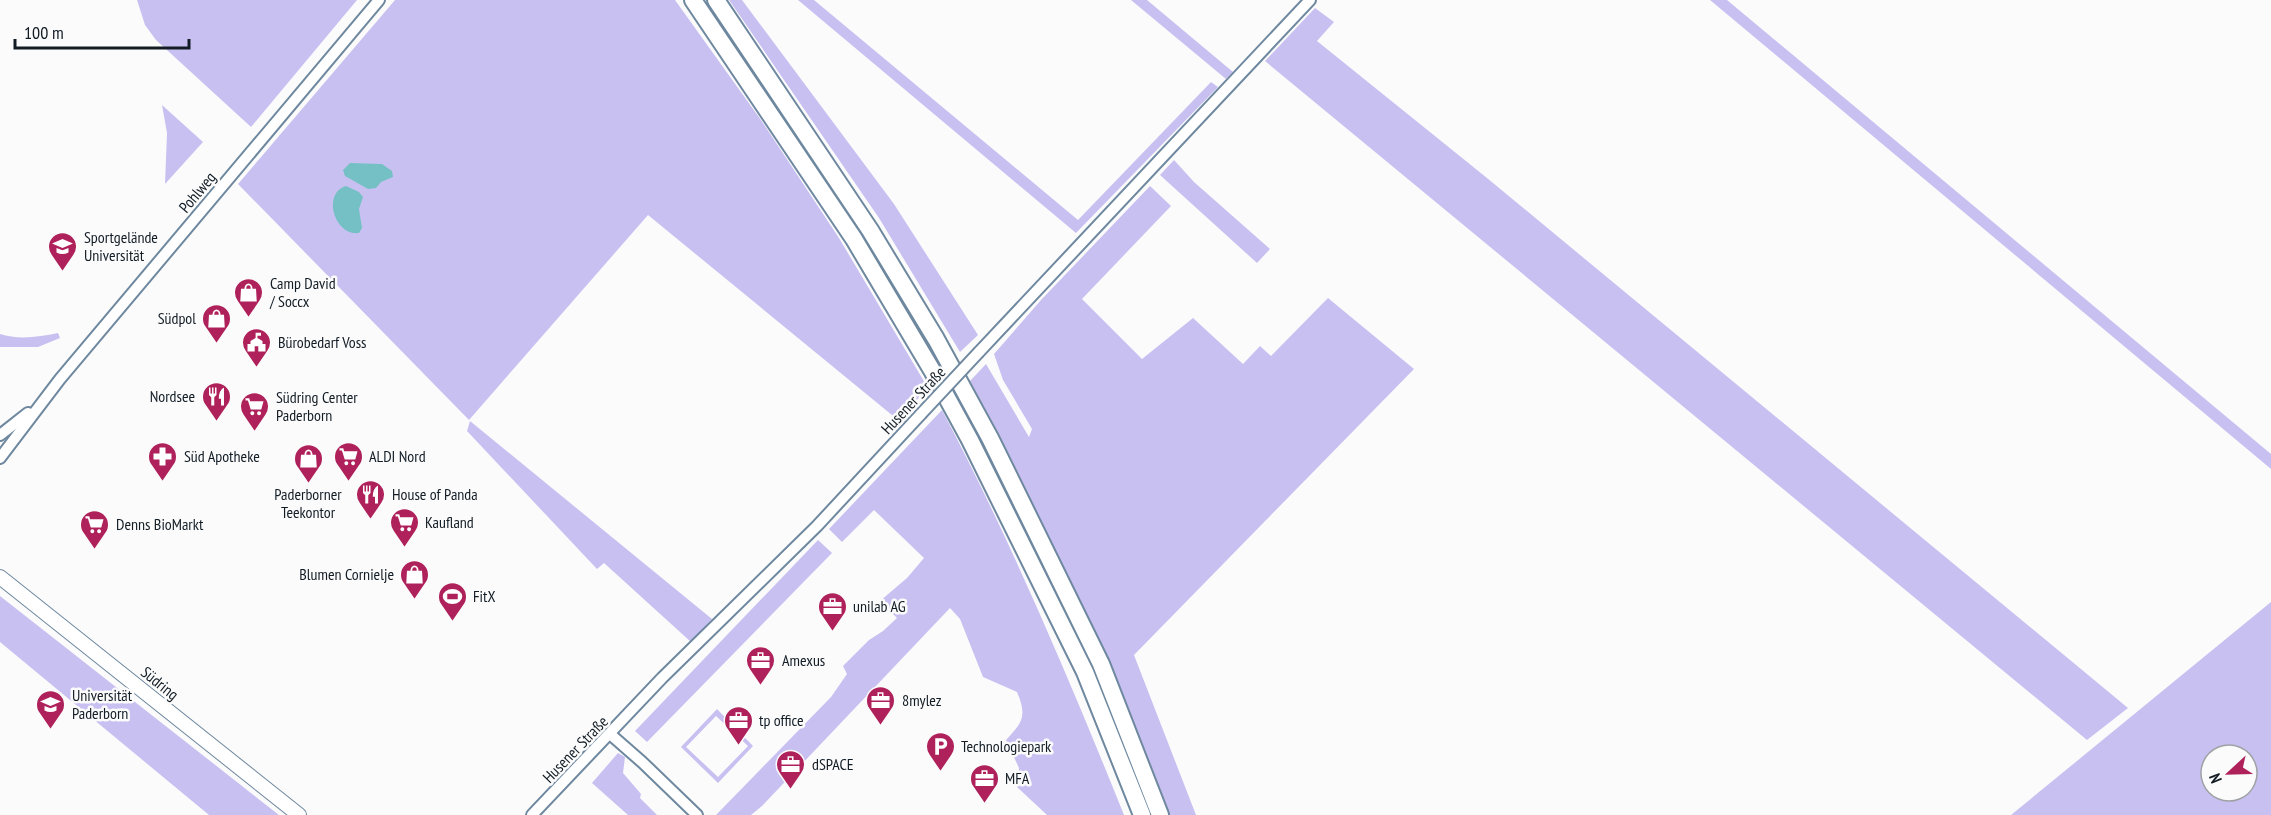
<svg xmlns="http://www.w3.org/2000/svg" width="2271" height="815" font-family="'PT Sans Narrow',sans-serif">
	<style>
		.green { fill: #c9c0f2; fill-rule: evenodd }
		.water { fill: #74c0c4 }
		.lines { fill: none; stroke-linecap: round; stroke-linejoin: round }
		.minor-casing { stroke: #6e889f; stroke-width: 14 }
		.major-casing { stroke: #6e889f; stroke-width: 16 }
		.highway-casing { stroke: #6e889f; stroke-width: 20 }
		.minor { stroke: #fff; stroke-width: 10 }
		.major { stroke: #fff; stroke-width: 14 }
		.highway { stroke: #fff; stroke-width: 16 }
		.minor-bridge-casing { stroke: #6e889f; stroke-width: 14; stroke-linecap: butt }
		.minor-bridge { stroke: #fff; stroke-width: 10 }
		.labels { text-anchor: middle; dominant-baseline: central; stroke-width: 5; stroke-linejoin: round; paint-order: stroke }
		.street-label { font-size: 16px; fill: #121c25; stroke: #fbfbfb }
		.poi-label { font-size: 16px; fill: #121c25; stroke: #fbfbfb; text-anchor: start }
	</style>
	<rect width="100%" height="100%" fill="#fbfbfb"/>
	<!-- green -->
	<g class="green">
		<polygon points="137,0 357,0 251,127 156,40 145,25"/>
		<polygon points="395,0 675,0 761,120 839,238 928,388 898,420 648,215 469,420 238,184"/>
		<polygon points="729,0 742,0 894,204 978,335 960,352 879,218"/>
		<polygon points="798,0 814,0 1078,220 1211,82 1218,87 1076,233"/>
		<polygon points="1131,0 1147,0 1233,72 1226,79"/>
		<polygon points="1710,0 1727,0 2271,454 2271,469"/>
		<polygon points="1315,8 1334,22 1317,41 1487,178 2128,708 2087,740 1265,61"/>
		<polygon points="162,105 203,142 165,184 167,133"/>
		<polygon points="1174,160 1194,182 1270,249 1257,263 1160,175"/>
		<polygon points="1150,186 1171,206 1082,299 1142,359 1193,318 1243,364 1260,346 1271,356 1328,298 1414,369 1134,655 1196,815 1168,815 1112,670 1000,436 970,381 986,364 1029,437 1032,429 1003,380 994,354 1041,300"/>
		<path d="M 58,333 L 60,338 L 38,347 L 0,347 L 0,334 C 18,340 39,337 58,333 Z"/>
		<path d="M 942,410 C 1011,541 1069,678 1124,815 L 1047,815 L 1017,787 L 1019,768 L 1006,740 C 1023,722 1027,716 1017,692 L 983,677 L 960,619 L 950,608 L 762,806 L 751,815 L 716,815 L 831,697 L 847,674 L 843,666 L 869,640 L 883,631 L 897,618 L 880,601 L 907,578 L 924,558 L 874,510 L 842,542 L 829,529 Z"/>
		<polygon points="470,421 712,619 691,642 604,563 597,569 467,431"/>
		<polygon points="818,540 832,553 647,742 635,731"/>
		<polygon points="0,596 279,815 209,815 0,642"/>
		<path d="M 2271,602 L 2271,815 L 2011,815 ZM 2211,755 L 2247,755 L 2247,791 L 2211,791 Z"/>
		<path d="M 717,709 L 753,746 L 718,783 L 681,747 ZM 716,716 L 748,746 L 718,777 L 686,747 Z"/>
		<polygon points="618,753 625,757 623,773 641,794 640,798 657,815 628,815 592,783"/>
	</g>
	<!-- water -->
	<g class="water">
		<polygon points="350,163 382,164 392,171 393,177 381,182 376,188 368,189 345,176 343,170"/>
		<path d="M 346,186 L 359,192 L 363,197 L 359,209 L 362,228 L 359,233 C 334,236 322,193 346,186 Z"/>
	</g>
	<g class="lines">
		<defs>
			<g id="minor">
				<polyline points="979,352 1310,0"/>
				<polyline points="0,435 28,413"/>
				<polyline points="0,458 60,379 379,0"/>
				<polyline points="610,734 642,762 697,815"/>
				<polyline points="532,815 662,678 817,526 921,414"/>
			</g>
			<polyline id="major" points="0,577 299,815"/>
			<g id="highway">
				<polyline points="693,0 854,239 933,372 970,440 1085,672 1142,815"/>
				<polyline points="716,0 870,230 936,339 990,438 1101,664 1160,815"/>
			</g>
		</defs>
		<!-- minor casing -->
		<use href="#minor" class="minor-casing"/>
		<!-- major casing -->
		<use href="#major" class="major-casing"/>
		<!-- highway casing -->
		<use href="#highway" class="highway-casing"/>
		<!-- minor -->
		<use href="#minor" class="minor"/>
		<!-- major -->
		<use href="#major" class="major"/>
		<!-- highway -->
		<use href="#highway" class="highway"/>
		<defs>
			<polyline id="minor-bridge" points="921,414 979,352"/>
		</defs>
		<!-- minor-bridge casing -->
		<use href="#minor-bridge" class="minor-bridge-casing"/>
		<!-- minor-bridge -->
		<use href="#minor-bridge" class="minor-bridge"/>
	</g>
	<!-- icons -->
	<defs>
		<symbol id="university-pin" viewBox="-11 -11 22 30"><path d="M0 17L-7.5 6A9.5 9.5 0 1 1 7.5 6Z" fill="#af215a" stroke="#fbfbfb"/><path d="M0-5L7-2L0 1L-7-2ZM-4 1L0 2.5L4 1V4Q0 6-4 4Z" fill="#fff"/></symbol>
		<symbol id="shop-pin" viewBox="-11 -11 22 30"><path d="M0 17L-7.5 6A9.5 9.5 0 1 1 7.5 6Z" fill="#af215a" stroke="#fbfbfb"/><path d="M-5-2.5h2.3a2.7 3.5 0 0 1 5.4 0H5L5.5 6h-11ZM-1.5-2.5h3a1.5 2.3 0 0 0-3 0Z" fill="#fff"/></symbol>
		<symbol id="civic-pin" viewBox="-11 -11 22 30"><path d="M0 17L-7.5 6A9.5 9.5 0 1 1 7.5 6Z" fill="#af215a" stroke="#fbfbfb"/><path d="M-.6-6.5H3V-4.5H.6V-3L4-1V1h2V6H-6V1h2V-1L-.6-3ZM-1.2 2.5V6h2.4V2.5Z" fill="#fff"/></symbol>
		<symbol id="restaurant-pin" viewBox="-11 -11 22 30"><path d="M0 17L-7.5 6A9.5 9.5 0 1 1 7.5 6Z" fill="#af215a" stroke="#fbfbfb"/><path d="M-5-6h1v4h1v-4h1v4h1v-4h1v5L-1.5 .5V6h-2V.5L-5-1ZM5-6V6H3V1.5H1.5Q1.5-4 5-6Z" fill="#fff"/></symbol>
		<symbol id="supermarket-pin" viewBox="-11 -11 22 30"><path d="M0 17L-7.5 6A9.5 9.5 0 1 1 7.5 6Z" fill="#af215a" stroke="#fbfbfb"/><path d="M-6-5.5h2.5l.6 2H6L4.5 2H-2.5L-4.4-4H-6ZM-1.5 3.2a1.3 1.3 0 1 0 .1 0ZM3 3.2a1.3 1.3 0 1 0 .1 0Z" fill="#fff"/></symbol>
		<symbol id="pharmacy-pin" viewBox="-11 -11 22 30"><path d="M0 17L-7.5 6A9.5 9.5 0 1 1 7.5 6Z" fill="#af215a" stroke="#fbfbfb"/><path d="M-2-6h4v4h4v4h-4v4h-4v-4h-4v-4h4Z" fill="#fff"/></symbol>
		<symbol id="stadium-pin" viewBox="-11 -11 22 30"><path d="M0 17L-7.5 6A9.5 9.5 0 1 1 7.5 6Z" fill="#af215a" stroke="#fbfbfb"/><path d="M0-5a6.5 5 0 1 0 0 10a6.5 5 0 1 0 0-10ZM-3.5-1.8h7v3.6h-7Z" fill="#fff"/></symbol>
		<symbol id="office-pin" viewBox="-11 -11 22 30"><path d="M0 17L-7.5 6A9.5 9.5 0 1 1 7.5 6Z" fill="#af215a" stroke="#fbfbfb"/><path d="M-6-3h4V-5.5h4V-3h4V5H-6ZM-1-4.5V-3h2v-1.5ZM-6 0V1H6V0Z" fill="#fff"/></symbol>
		<symbol id="parking-pin" viewBox="-11 -11 22 30"><path d="M0 17L-7.5 6A9.5 9.5 0 1 1 7.5 6Z" fill="#af215a" stroke="#fbfbfb"/><path d="M-3.5-5.5H1a3.5 3.5 0 0 1 0 7H-1V5.5H-3.5ZM-1-3.4V-.6H.8a1.4 1.4 0 0 0 0-2.8Z" fill="#fff"/></symbol>
	</defs>
	<g fill-rule="evenodd">
		<use href="#university-pin" x="46" y="230" width="33" height="45"/>
		<use href="#shop-pin" x="232" y="276" width="33" height="45"/>
		<use href="#shop-pin" x="200" y="302" width="33" height="45"/>
		<use href="#civic-pin" x="240" y="326" width="33" height="45"/>
		<use href="#restaurant-pin" x="200" y="380" width="33" height="45"/>
		<use href="#supermarket-pin" x="238" y="390" width="33" height="45"/>
		<use href="#pharmacy-pin" x="146" y="440" width="33" height="45"/>
		<use href="#supermarket-pin" x="332" y="440" width="33" height="45"/>
		<use href="#shop-pin" x="292" y="442" width="33" height="45"/>
		<use href="#restaurant-pin" x="354" y="478" width="33" height="45"/>
		<use href="#supermarket-pin" x="388" y="506" width="33" height="45"/>
		<use href="#supermarket-pin" x="78" y="508" width="33" height="45"/>
		<use href="#shop-pin" x="398" y="558" width="33" height="45"/>
		<use href="#stadium-pin" x="436" y="580" width="33" height="45"/>
		<use href="#office-pin" x="816" y="590" width="33" height="45"/>
		<use href="#office-pin" x="744" y="644" width="33" height="45"/>
		<use href="#office-pin" x="864" y="684" width="33" height="45"/>
		<use href="#university-pin" x="34" y="688" width="33" height="45"/>
		<use href="#office-pin" x="722" y="704" width="33" height="45"/>
		<use href="#parking-pin" x="924" y="730" width="33" height="45"/>
		<use href="#office-pin" x="774" y="748" width="33" height="45"/>
		<use href="#office-pin" x="968" y="762" width="33" height="45"/>
	</g>
	<g class="labels">
		<!-- street labels -->
		<g class="street-label">
			<text transform="translate(197 192) rotate(-50)">Pohlweg</text>
			<text transform="translate(913 400) rotate(-47)">Husener Straße</text>
			<text transform="translate(160 683) rotate(39)">Südring</text>
			<text transform="translate(575 749) rotate(-46)">Husener Straße</text>
		</g>
		<!-- poi labels -->
		<g class="poi-label">
			<text x="84" y="237">Sportgelände<tspan x="84" dy="18">Universität</tspan></text>
			<text x="270" y="283">Camp David<tspan x="270" dy="18">/ Soccx</tspan></text>
			<text x="196" y="318" text-anchor="end">Südpol</text>
			<text x="278" y="342">Bürobedarf Voss</text>
			<text x="195" y="396" text-anchor="end">Nordsee</text>
			<text x="276" y="397">Südring Center<tspan x="276" dy="18">Paderborn</tspan></text>
			<text x="184" y="456">Süd Apotheke</text>
			<text x="369" y="456">ALDI Nord</text>
			<text x="308" y="494" text-anchor="middle">Paderborner<tspan x="308" dy="18">Teekontor</tspan></text>
			<text x="392" y="494">House of Panda</text>
			<text x="425" y="522">Kaufland</text>
			<text x="116" y="524">Denns BioMarkt</text>
			<text x="394" y="574" text-anchor="end">Blumen Cornielje</text>
			<text x="473" y="596">FitX</text>
			<text x="853" y="606">unilab AG</text>
			<text x="782" y="660">Amexus</text>
			<text x="72" y="695">Universität<tspan x="72" dy="18">Paderborn</tspan></text>
			<text x="902" y="700">8mylez</text>
			<text x="759" y="720">tp office</text>
			<text x="961" y="746">Technologiepark</text>
			<text x="812" y="764">dSPACE</text>
			<text x="1005" y="778">MFA</text>
		</g>
	</g>
	<!-- north arrow -->
	<g transform="translate(2229 773) rotate(248)"><circle r="28" fill="#fbfbfb" stroke="#9ea2a5" stroke-width="1.5"/>
	<path d="M0-4.5L10 22L0 15L-10 22Z" fill="#af215a"/>
	<text y="-9" font-size="16" font-weight="bold" text-anchor="middle" fill="#121c25">N</text>
	</g>
	<!-- scale -->
	<path d="M15 39v9h174v-9" fill="none" stroke="#121c25" stroke-width="3"/>
	<text x="24" y="39" font-size="18" fill="#121c25" stroke="#fbfbfb" stroke-width="4.5" paint-order="stroke">100 m</text>
</svg>
